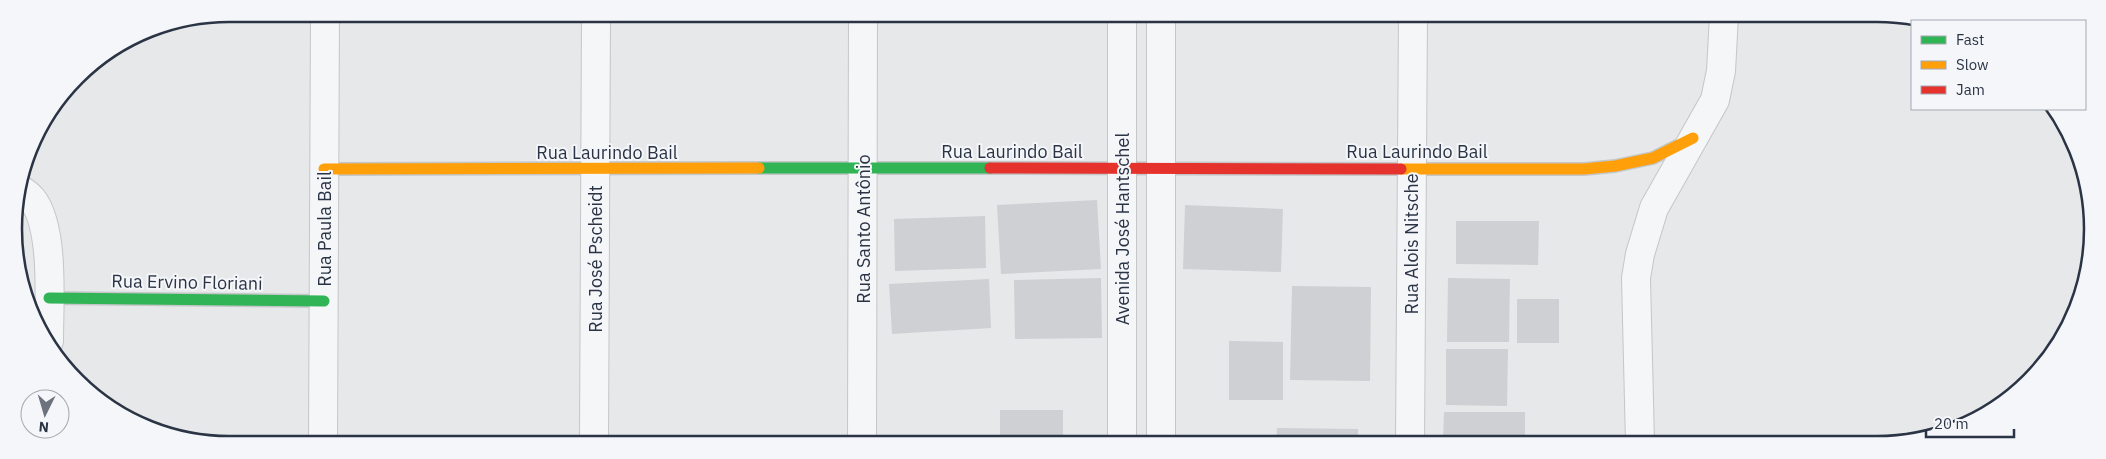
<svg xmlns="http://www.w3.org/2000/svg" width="2106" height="459" font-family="'IBM Plex Sans',sans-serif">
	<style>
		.building { fill: #ced0d3 }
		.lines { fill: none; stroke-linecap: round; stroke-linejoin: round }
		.street-casing { stroke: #c4c6c8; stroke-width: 30 }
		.fast-casing { stroke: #c4c6c8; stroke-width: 14 }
		.slow-casing { stroke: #c4c6c8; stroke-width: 14 }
		.jam-casing { stroke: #c4c6c8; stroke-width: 14 }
		.street { stroke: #f5f6f7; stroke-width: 28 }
		.fast { stroke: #30b455; stroke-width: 11 }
		.slow { stroke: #ff9f0a; stroke-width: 11 }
		.jam { stroke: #e5322d; stroke-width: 11 }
		.labels { text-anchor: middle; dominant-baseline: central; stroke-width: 4; stroke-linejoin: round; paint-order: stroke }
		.street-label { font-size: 18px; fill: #2b3445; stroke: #f4f6f9 }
		.rim { fill: none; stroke: #2b3445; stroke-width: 2.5 }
	</style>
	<rect width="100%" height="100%" fill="#e6e8ea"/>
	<!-- building -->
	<g class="building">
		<polygon points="1097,200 1101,269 1001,274 997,205"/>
		<polygon points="1185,205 1283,209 1281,272 1183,269"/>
		<polygon points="985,216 986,268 895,271 894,219"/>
		<polygon points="1456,221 1539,221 1538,265 1456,264"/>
		<polygon points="1101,278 1102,338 1015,339 1014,280"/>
		<polygon points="1448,278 1510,279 1509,342 1447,342"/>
		<polygon points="989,279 991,328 892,334 889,284"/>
		<polygon points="1292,286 1371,287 1370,381 1290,380"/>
		<rect x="1517" y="299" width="42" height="44"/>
		<polygon points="1229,341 1283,342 1283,400 1229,400"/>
		<polygon points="1446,349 1508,349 1507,406 1446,405"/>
		<rect x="1000" y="410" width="63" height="33"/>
		<polygon points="1444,412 1525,412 1525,443 1443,443"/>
		<polygon points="1277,428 1358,429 1358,443 1276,443"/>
		<rect x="1198" y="435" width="59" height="8"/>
	</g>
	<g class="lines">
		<defs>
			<g id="street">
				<polyline points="1122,15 1122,443"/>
				<path d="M 20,189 C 24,192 29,195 32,199 C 55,227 49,305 49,341"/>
				<polyline points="323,443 325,14"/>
				<polyline points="594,443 596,14"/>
				<polyline points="862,443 863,14"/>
				<polyline points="1161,443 1161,15"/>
				<polyline points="1410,443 1413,15"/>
				<polyline points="1640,443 1636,278 1640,254 1654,208 1715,100 1721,71 1724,15"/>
			</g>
			<g id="fast">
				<polyline points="759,168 990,168"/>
				<polyline points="49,298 324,301"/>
			</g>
			<g id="slow">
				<polyline points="324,169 759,168"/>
				<polyline points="1401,169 1584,169 1615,166 1653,158 1693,138"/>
			</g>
			<polyline id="jam" points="990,168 1401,169"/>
		</defs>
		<!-- street casing -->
		<use href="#street" class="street-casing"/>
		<!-- fast casing -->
		<use href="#fast" class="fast-casing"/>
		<!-- slow casing -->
		<use href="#slow" class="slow-casing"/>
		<!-- jam casing -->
		<use href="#jam" class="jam-casing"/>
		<!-- street -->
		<use href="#street" class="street"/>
		<!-- fast -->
		<use href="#fast" class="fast"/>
		<!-- slow -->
		<use href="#slow" class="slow"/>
		<!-- jam -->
		<use href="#jam" class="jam"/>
	</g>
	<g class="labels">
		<!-- street labels -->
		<g class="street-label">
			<text x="1012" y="151">Rua Laurindo Bail</text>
			<text x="1417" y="151">Rua Laurindo Bail</text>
			<text x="607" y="152">Rua Laurindo Bail</text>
			<text transform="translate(324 229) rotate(-90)">Rua Paula Bail</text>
			<text transform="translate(863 229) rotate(-90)">Rua Santo Antônio</text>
			<text transform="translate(1122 229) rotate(-90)">Avenida José Hantschel</text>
			<text transform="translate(1411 244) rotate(-90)">Rua Alois Nitsche</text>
			<text transform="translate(595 259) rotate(-90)">Rua José Pscheidt</text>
			<text transform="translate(187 282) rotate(1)">Rua Ervino Floriani</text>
		</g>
	</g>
	<!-- crop -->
	<path d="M0 0H2106V459H0ZM229 22H1877A207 207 0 0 1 2084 229V229A207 207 0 0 1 1877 436H229A207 207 0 0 1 22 229V229A207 207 0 0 1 229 22Z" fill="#f4f6f9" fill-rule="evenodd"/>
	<path class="rim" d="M229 22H1877A207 207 0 0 1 2084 229V229A207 207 0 0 1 1877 436H229A207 207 0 0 1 22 229V229A207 207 0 0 1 229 22Z"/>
	<!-- legend -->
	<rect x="1911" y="20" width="175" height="90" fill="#f4f6f9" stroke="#a4a8b1"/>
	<rect x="1921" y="36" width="25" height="8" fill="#30b455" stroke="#a4a8b1"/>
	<text x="1956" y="45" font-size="15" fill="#2b3445">Fast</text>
	<rect x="1921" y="61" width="25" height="8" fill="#ff9f0a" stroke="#a4a8b1"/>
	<text x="1956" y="70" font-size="15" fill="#2b3445">Slow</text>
	<rect x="1921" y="86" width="25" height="8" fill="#e5322d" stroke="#a4a8b1"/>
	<text x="1956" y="95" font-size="15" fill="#2b3445">Jam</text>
	<!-- north arrow -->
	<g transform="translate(45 414) rotate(185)"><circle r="24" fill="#f4f6f9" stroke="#a4a8b1"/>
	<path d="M0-4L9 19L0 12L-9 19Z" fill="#6c737f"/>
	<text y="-8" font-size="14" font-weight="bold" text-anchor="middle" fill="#2b3445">N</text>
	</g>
	<!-- scale -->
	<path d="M1926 429v8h88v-8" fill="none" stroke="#2b3445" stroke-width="2.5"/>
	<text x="1934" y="429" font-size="15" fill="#2b3445" stroke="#f4f6f9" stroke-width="4" paint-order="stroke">20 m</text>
</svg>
